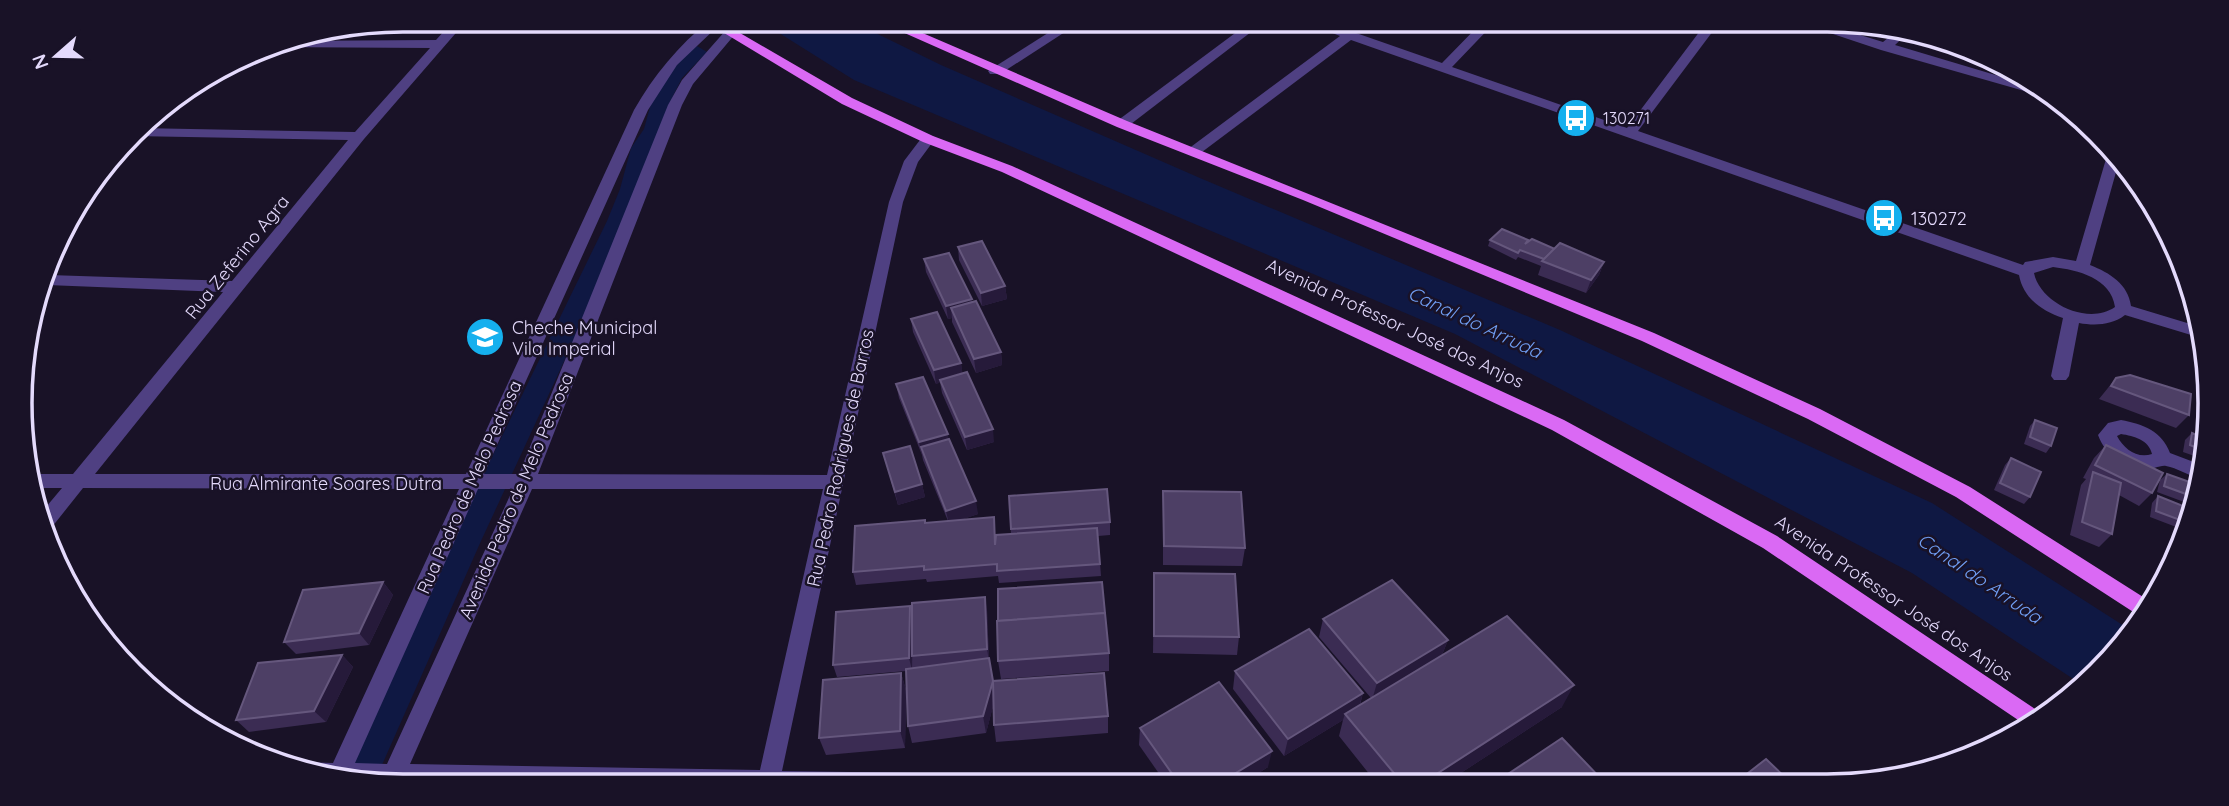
<svg xmlns="http://www.w3.org/2000/svg" width="2229" height="806" font-family="Quicksand,sans-serif">
	<style>
		.water { fill: #0f1843 }
		.lines { fill: none; stroke-linecap: round; stroke-linejoin: round }
		.canal { fill: #0f1843; fill-rule: evenodd }
		.minor { fill: #4f4082; fill-rule: evenodd }
		.major { fill: #da69f4; fill-rule: evenodd }
		.wall { fill: #3b2c53 }
		.shaded-wall { fill: #261a3a }
		.building { fill: #4d3f65; stroke: #65577d; stroke-width: 2 }
		.labels { text-anchor: middle; dominant-baseline: central; stroke-width: 5; stroke-linejoin: round; paint-order: stroke }
		.far-poi-label { font-size: 16px; fill: #e4dafc; stroke: #191227; text-anchor: start }
		.poi-label { font-size: 18px; fill: #e4dafc; stroke: #191227; text-anchor: start }
		.street-label { font-size: 18px; fill: #e4dafc; stroke: #191227 }
		.water-label { font-size: 19px; font-style: italic; fill: #709ef4; stroke: #191227 }
		.rim { fill: none; stroke: #e4dafc; stroke-width: 3.5 }
	</style>
	<rect width="100%" height="100%" fill="#191227"/>
	<!-- water -->
	<polygon class="water" points="757,19 847,19 941,65 1200,178 1560,330 1932,503 2132,631 2084,686 1912,573 1455,334 854,80"/>
	<g class="lines">
		<!-- canal -->
		<polygon class="canal" points="697,46 707,52 682,78 673,96 664,129 653,148 642,189 629,221 481,541 374,783 342,779 451,541 607,221 620,189 631,148 644,129 653,96 663,76 690,48"/>
		<!-- minor -->
		<g class="minor">
			<path d="M 455,19 L 468,19 L 364,139 L 95,474 L 466,474 L 634,110 C 654,75 678,46 710,20 L 718,20 L 718,26 L 677,65 L 648,110 L 484,474 L 519,474 L 668,105 L 682,80 L 726,30 L 730,29 L 736,33 L 693,84 L 682,105 L 538,474 L 827,475 L 889,202 L 904,161 L 923,136 L 933,136 L 935,139 L 918,162 L 903,202 L 782,771 L 990,774 L 998,777 L 1001,785 L 475,787 L 391,785 L 303,774 L 294,769 L 295,766 L 303,762 L 333,763 L 459,489 L 83,488 L 52,527 L 48,529 L 41,513 L 62,488 L 31,488 L 27,474 L 73,474 L 223,292 L 47,285 L 49,275 L 232,281 L 348,140 L 133,136 L 139,128 L 355,132 L 430,48 L 266,47 L 277,41 L 436,40 ZM 478,489 L 513,489 L 387,764 L 355,763 ZM 532,489 L 823,489 L 760,770 L 410,764 Z"/>
			<polygon points="1070,19 1085,19 1000,74 990,74 988,71"/>
			<polygon points="1254,19 1268,19 1127,127 1117,127 1117,121"/>
			<path d="M 1297,19 L 1316,19 L 1442,63 L 1485,19 L 1498,19 L 1452,67 L 1627,128 L 1709,19 L 1722,19 L 1638,131 L 2023,265 L 2025,262 L 2053,257 L 2076,261 L 2106,159 L 2110,156 L 2118,165 L 2090,265 C 2110,273 2128,284 2131,306 L 2197,326 L 2201,338 L 2125,315 C 2112,325 2095,326 2079,323 L 2069,376 L 2066,380 L 2054,380 L 2051,376 L 2063,318 C 2042,311 2023,298 2019,275 L 1351,40 L 1198,155 L 1188,155 L 1188,149 L 1340,36 ZM 2053,267 C 2078,270 2111,278 2115,307 C 2088,326 2040,303 2034,273 Z"/>
			<polygon points="1788,19 1808,19 1883,42 1899,29 1911,30 1895,45 2039,88 2063,102 1881,50"/>
			<path d="M 2121,420 C 2143,424 2162,431 2170,453 L 2199,464 L 2198,478 C 2188,475 2177,468 2166,466 C 2160,465 2152,470 2145,470 C 2123,470 2105,454 2098,435 L 2108,423 ZM 2121,434 C 2134,436 2149,440 2152,454 C 2137,459 2124,449 2117,436 Z"/>
		</g>
		<!-- major -->
		<g class="major">
			<polygon points="701,19 716,19 852,98 933,136 1012,166 1564,420 1777,536 2044,715 2027,726 1763,548 1552,430 1002,172 923,142 842,104"/>
			<polygon points="873,19 890,19 1127,121 1654,333 1820,409 1970,487 2151,602 2145,616 2141,617 1956,497 1808,419 1642,341 1303,200 1117,127"/>
		</g>
	</g>
	<!-- wall -->
	<g class="wall">
		<polygon points="1490,240 1528,242 1604,262 1599,275 1586,293 1538,275 1541,266 1518,257 1516,260 1488,246"/>
		<polygon points="958,247 1005,286 1007,299 982,306 959,260"/>
		<polygon points="924,259 972,299 972,303 1001,352 1002,365 976,373 952,322 952,318 948,319 926,272"/>
		<polygon points="911,319 961,363 962,373 994,442 967,450 942,393 940,382 936,384 913,332"/>
		<polygon points="2116,378 2189,415 2176,428 2099,399"/>
		<polygon points="896,384 948,439 978,514 960,520 996,539 1011,534 1009,496 1110,522 1110,535 1098,536 1101,576 999,583 998,576 927,582 926,579 856,585 853,572 925,520 925,523 948,521 923,460 922,455 899,398"/>
		<polygon points="2035,420 2051,446 2046,453 2024,444 2030,426"/>
		<polygon points="2192,433 2201,437 2200,458 2183,452 2185,440"/>
		<polygon points="2106,445 2152,493 2139,506 2119,495 2112,534 2099,547 2070,535 2081,485 2086,479 2083,478 2094,458"/>
		<polygon points="883,453 922,484 925,497 898,505"/>
		<polygon points="2011,458 2030,497 2024,504 1994,490 2005,465"/>
		<polygon points="2167,474 2198,485 2197,503 2195,506 2157,492 2160,480"/>
		<polygon points="1163,491 1245,548 1242,566 1163,565"/>
		<polygon points="2158,496 2193,510 2184,530 2150,517 2152,503"/>
		<polygon points="1154,573 1239,637 1237,655 1153,653"/>
		<polygon points="383,582 393,595 369,645 296,654 284,642"/>
		<polygon points="987,609 989,659 993,681 1108,716 1108,733 996,742 994,725 993,706 986,733 912,743 908,726 906,671 837,677 833,665 912,614"/>
		<polygon points="1323,619 1448,640 1442,655 1562,707 1444,784 1378,785 1339,736 1343,720 1284,756 1233,689 1235,671 1363,693 1360,705 1371,698 1319,637"/>
		<polygon points="1109,653 1109,671 1001,679 998,661"/>
		<polygon points="342,655 353,667 326,722 249,732 236,720"/>
		<polygon points="901,673 906,690 905,748 826,755 819,738"/>
		<polygon points="1140,728 1268,767 1240,785 1167,785 1139,745"/>
	</g>
	<!-- shaded-wall -->
	<g class="shaded-wall">
		<polygon points="1604,262 1599,275 1586,293 1591,280"/>
		<polygon points="1005,286 1007,299 982,306 981,293"/>
		<polygon points="972,299 973,312 951,308 952,318 948,319 946,306"/>
		<polygon points="1001,352 1002,365 976,373 974,359"/>
		<polygon points="961,363 963,376 936,384 934,370"/>
		<polygon points="993,429 994,442 967,450 965,437"/>
		<polygon points="948,434 950,447 921,447 922,455 919,442"/>
		<polygon points="922,484 925,497 898,505 895,492"/>
		<polygon points="976,501 978,514 949,524 946,511"/>
		<polygon points="383,582 393,595 369,645 359,633"/>
		<polygon points="985,597 987,609 989,661 987,649"/>
		<polygon points="910,606 913,618 912,670 909,658"/>
		<polygon points="1448,640 1441,657 1372,700 1377,683"/>
		<polygon points="342,655 353,667 326,722 314,711"/>
		<polygon points="901,673 906,690 905,748 900,731"/>
		<polygon points="993,681 995,699 986,733 983,716"/>
		<polygon points="1574,685 1562,707 1444,784 1421,784"/>
		<polygon points="1363,693 1358,710 1345,714 1343,720 1284,756 1288,739"/>
		<polygon points="1272,751 1268,767 1240,785 1216,785"/>
	</g>
	<!-- building -->
	<g class="building">
		<polygon points="1502,229 1528,240 1525,244 1532,239 1555,249 1544,259 1520,250 1518,253 1490,240"/>
		<polygon points="982,241 1005,286 981,293 958,247"/>
		<polygon points="1560,243 1604,262 1591,280 1542,261"/>
		<polygon points="949,253 972,299 946,306 924,259"/>
		<polygon points="976,301 1001,352 974,359 951,308"/>
		<polygon points="937,312 961,363 934,370 911,319"/>
		<polygon points="967,372 993,429 965,437 940,380"/>
		<polygon points="2130,375 2191,394 2189,415 2111,386 2116,378"/>
		<polygon points="923,377 948,434 919,442 896,384"/>
		<polygon points="2035,420 2057,428 2051,446 2030,437"/>
		<polygon points="2192,433 2201,437 2200,449 2190,445"/>
		<polygon points="949,439 976,501 946,511 921,447"/>
		<polygon points="2106,445 2163,473 2152,493 2095,465"/>
		<polygon points="910,446 922,484 895,492 883,453"/>
		<polygon points="2011,458 2041,472 2030,497 2000,483"/>
		<polygon points="2093,472 2121,483 2112,534 2082,522"/>
		<polygon points="2167,474 2198,485 2197,498 2164,486"/>
		<polygon points="1107,489 1110,522 1011,529 1009,496"/>
		<polygon points="1163,491 1241,492 1245,548 1164,546"/>
		<polygon points="2158,496 2193,510 2188,523 2156,511"/>
		<polygon points="994,517 995,545 996,535 1097,528 1100,564 997,571 997,564 924,570 924,566 853,572 855,526 925,520 925,523"/>
		<polygon points="1154,573 1235,574 1239,637 1154,636"/>
		<polygon points="1392,580 1448,640 1377,683 1323,619"/>
		<polygon points="383,582 359,633 284,642 303,590"/>
		<polygon points="1102,582 1105,613 998,621 998,589"/>
		<polygon points="985,597 987,649 912,656 912,603"/>
		<polygon points="910,606 909,658 833,665 836,612"/>
		<polygon points="1105,613 1109,653 998,661 997,621"/>
		<polygon points="1507,616 1574,685 1421,784 1403,784 1345,714"/>
		<polygon points="1309,629 1363,693 1288,739 1235,671"/>
		<polygon points="342,655 314,711 236,720 258,663"/>
		<polygon points="989,658 993,681 983,716 908,726 906,669"/>
		<polygon points="901,673 900,731 819,738 823,680"/>
		<polygon points="1104,673 1108,716 994,725 993,681"/>
		<polygon points="1219,682 1272,751 1216,785 1180,785 1140,728"/>
		<polygon points="1562,738 1606,784 1493,784"/>
		<polygon points="1766,759 1792,784 1734,784"/>
	</g>
	<!-- icons -->
	<defs>
		<symbol id="bus-disc" viewBox="-11 -11 22 22"><circle r="9.5" fill="#15b0ee" stroke="#191227"/><path d="M-5-6H5V4H4V6H2V4H-2V6H-4V4H-5ZM-3.5-4V0h7V-4ZM-3.5 1.2v1.5H-2V1.2ZM2 1.2v1.5H3.5V1.2Z" fill="#fff"/></symbol>
		<symbol id="school-disc" viewBox="-11 -11 22 22"><circle r="9.5" fill="#15b0ee" stroke="#191227"/><path d="M0-5L7-2L0 1L-7-2ZM-4 1L0 2.5L4 1V4Q0 6-4 4Z" fill="#fff"/></symbol>
	</defs>
	<g fill-rule="evenodd">
		<use href="#bus-disc" x="1554" y="96" width="44" height="44"/>
		<use href="#bus-disc" x="1862" y="196" width="44" height="44"/>
		<use href="#school-disc" x="463" y="315" width="44" height="44"/>
	</g>
	<g class="labels">
		<!-- far-poi labels -->
		<g class="far-poi-label">
			<text x="1603" y="118">130271</text>
		</g>
		<!-- poi labels -->
		<g class="poi-label">
			<text x="1911" y="218">130272</text>
			<text x="512" y="327">Cheche Municipal<tspan x="512" dy="21">Vila Imperial</tspan></text>
		</g>
		<!-- street labels -->
		<g class="street-label">
			<text transform="translate(237 257) rotate(-51)">Rua Zeferino Agra</text>
			<text transform="translate(1395 323) rotate(25)">Avenida Professor José dos Anjos</text>
			<text transform="translate(840 458) rotate(-78)">Rua Pedro Rodrigues de Barros</text>
			<text x="326" y="483">Rua Almirante Soares Dutra</text>
			<text transform="translate(469 487) rotate(-66)">Rua Pedro de Melo Pedrosa</text>
			<text transform="translate(516 496) rotate(-67)">Avenida Pedro de Melo Pedrosa</text>
			<text transform="translate(1894 598) rotate(34)">Avenida Professor José dos Anjos</text>
		</g>
		<!-- water labels -->
		<g class="water-label">
			<text transform="translate(1475 322) rotate(25)">Canal do Arruda</text>
			<text transform="translate(1980 578) rotate(34)">Canal do Arruda</text>
		</g>
	</g>
	<!-- crop -->
	<path d="M0 0H2229V806H0ZM403 32H1827A371 371 0 0 1 2198 403V403A371 371 0 0 1 1827 774H403A371 371 0 0 1 32 403V403A371 371 0 0 1 403 32Z" fill="#191227" fill-rule="evenodd"/>
	<path class="rim" d="M403 32H1827A371 371 0 0 1 2198 403V403A371 371 0 0 1 1827 774H403A371 371 0 0 1 32 403V403A371 371 0 0 1 403 32Z"/>
	<!-- north arrow -->
	<g transform="translate(56 56) rotate(250)" stroke="#191227" stroke-width="5" paint-order="stroke">
	<path d="M0-5L12 26L0 18L-12 26Z" fill="#e4dafc"/>
	<text y="-10" font-size="19" font-weight="bold" text-anchor="middle" fill="#e4dafc">N</text>
	</g>
</svg>
